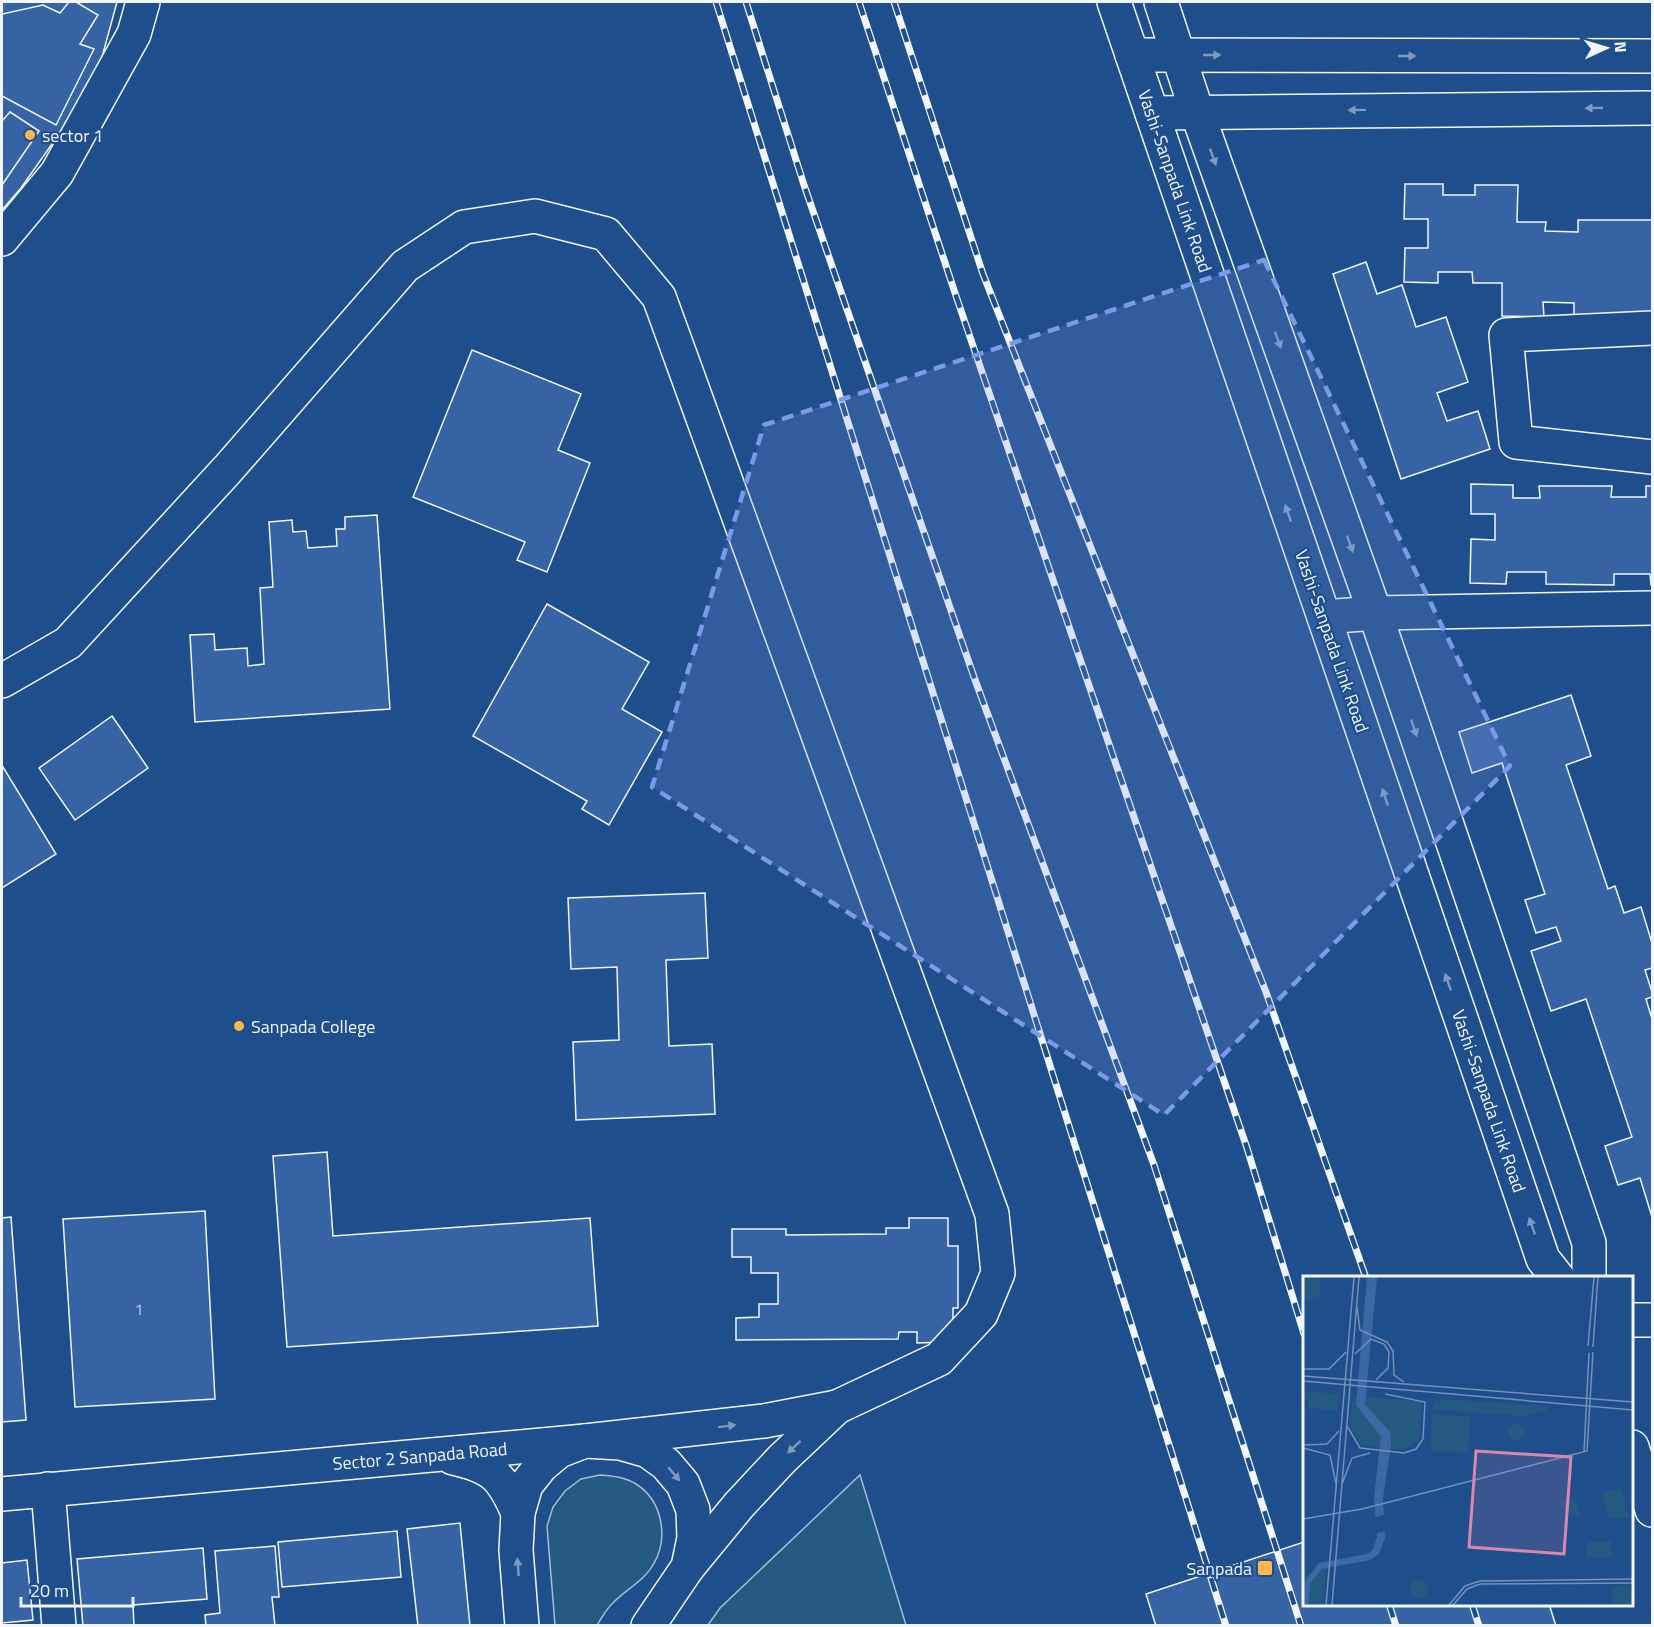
<svg xmlns="http://www.w3.org/2000/svg" width="1654" height="1627" font-family="'Titillium Web',sans-serif">
	<style>
		.green { fill: #245a82; stroke: #a8bbd7; stroke-width: 1.5 }
		.building { fill: #3563a3; stroke: #f2f6ff; stroke-width: 1.5 }
		.lines { fill: none; stroke-linecap: round; stroke-linejoin: round }
		.minor-casing { stroke: #f2f6ff; stroke-width: 36 }
		.secondary-casing { stroke: #f2f6ff; stroke-width: 36 }
		.minor { stroke: #1f4e8c; stroke-width: 33 }
		.secondary { stroke: #1f4e8c; stroke-width: 33 }
		.rail-casing { stroke: #f2f6ff; stroke-width: 7 }
		.rail { stroke: #1f4e8c; stroke-width: 4.5; stroke-dasharray: 14; stroke-linecap: butt }
		.oneway { fill: #7e9ac0 }
		.marked { fill: #7d9aea; fill-opacity: 0.2; stroke: #7d9aea; stroke-width: 4.5; stroke-dasharray: 12 8; stroke-linejoin: round }
		.poi-dot { fill: #ffb74d; stroke: #1f4e8c; stroke-width: 2 }
		.labels { text-anchor: middle; dominant-baseline: central; stroke-width: 4.5; stroke-linejoin: round; paint-order: stroke }
		.number-label { font-size: 15px; fill: #c3d1e8 }
		.poi-label { font-size: 18px; fill: #f2f6ff; stroke: #1f4e8c; text-anchor: start }
		.street-label { font-size: 18px; fill: #f2f6ff; stroke: #1f4e8c }
		.inset-road { fill: none; stroke: #7391ba; stroke-width: 1.5 }
		.view { fill: #da87ad; fill-opacity: 0.15; stroke: #da87ad; stroke-width: 3 }
		.inset-edge { fill: none; stroke: #f2f6ff; stroke-width: 3 }
	</style>
	<rect width="100%" height="100%" fill="#1f4e8c"/>
	<!-- green -->
	<g class="green">
		<path d="M 600,1475 C 613,1476 625,1477 636,1484 C 663,1501 669,1539 653,1565 C 644,1581 625,1590 613,1603 C 606,1609 602,1618 597,1625 L 555,1625 L 547,1526 L 553,1507 L 565,1491 L 581,1479 Z"/>
		<polygon points="860,1475 906,1625 708,1625 720,1608"/>
	</g>
	<!-- building -->
	<g class="building">
		<polygon points="2,2 117,2 95,83 21,188 2,210"/>
		<polygon points="69,2 76,2 98,15 80,44 94,49 56,125 2,96 2,14 43,5 60,13"/>
		<polygon points="10,112 39,131 2,185 2,121"/>
		<polygon points="1405,184 1443,184 1443,195 1475,195 1475,185 1518,185 1517,222 1546,222 1545,231 1578,232 1578,220 1652,220 1652,318 1574,318 1574,303 1543,302 1544,317 1502,316 1502,283 1473,283 1472,272 1438,272 1438,283 1404,282 1405,248 1428,248 1428,219 1404,219"/>
		<polygon points="1366,262 1377,294 1402,285 1416,327 1446,317 1468,382 1437,393 1447,421 1478,411 1490,449 1401,479 1333,274"/>
		<polygon points="472,350 581,394 558,450 590,463 547,572 517,560 525,542 413,497"/>
		<polygon points="1471,484 1513,485 1513,498 1540,498 1539,486 1612,486 1611,497 1646,497 1646,486 1652,486 1652,585 1651,585 1650,574 1614,574 1614,585 1546,584 1546,572 1507,572 1506,584 1470,583 1471,539 1495,540 1495,514 1471,514"/>
		<polygon points="377,515 390,709 195,722 190,635 214,634 215,650 247,648 248,666 264,664 260,588 273,587 269,522 292,520 293,532 306,531 308,548 337,546 336,529 345,529 345,517"/>
		<polygon points="547,604 649,662 622,709 662,732 609,825 582,809 587,801 473,736"/>
		<polygon points="1571,695 1591,756 1566,765 1608,889 1615,886 1624,913 1641,907 1652,943 1652,968 1645,970 1652,992 1652,997 1646,999 1652,1019 1652,1217 1640,1178 1618,1185 1605,1146 1632,1137 1586,999 1551,1011 1531,951 1561,941 1556,927 1536,933 1525,900 1545,894 1502,763 1472,773 1459,732"/>
		<polygon points="112,716 148,768 75,820 39,768"/>
		<polygon points="2,767 3,767 56,854 2,888"/>
		<polygon points="705,893 708,958 666,960 669,1046 712,1044 715,1114 576,1120 573,1042 619,1040 617,967 571,969 568,898"/>
		<polygon points="327,1152 333,1236 590,1218 598,1326 287,1347 273,1156"/>
		<polygon points="205,1211 215,1399 75,1407 63,1219"/>
		<polygon points="11,1217 26,1420 2,1422 2,1218"/>
		<polygon points="909,1218 948,1218 948,1246 958,1246 958,1308 953,1308 953,1325 948,1325 948,1342 917,1343 917,1332 899,1332 898,1339 736,1340 736,1318 759,1317 759,1304 778,1304 778,1273 751,1273 751,1257 732,1257 732,1229 786,1229 786,1235 886,1234 886,1228 909,1228"/>
		<polygon points="460,1523 470,1626 418,1626 407,1529"/>
		<polygon points="397,1531 401,1577 282,1587 278,1542"/>
		<polygon points="1304,1542 1304,1604 1549,1604 1556,1626 1156,1626 1146,1594"/>
		<polygon points="275,1546 279,1597 272,1597 275,1626 206,1626 205,1615 220,1613 215,1551"/>
		<polygon points="203,1548 207,1599 133,1605 134,1626 83,1626 77,1559"/>
		<polygon points="27,1560 33,1620 2,1623 2,1563"/>
	</g>
	<g class="lines">
		<defs>
			<g id="minor">
				<polyline points="1132,55 1652,56"/>
				<polyline points="1152,113 1652,108"/>
				<polyline points="2,239 57,173 134,34 143,2"/>
				<polyline points="1652,328 1506,335 1516,442 1652,457"/>
				<polyline points="1324,617 1375,613 1652,608"/>
				<polyline points="2,681 68,643 227,470 405,266 464,227 535,216 606,234 659,297 992,1214 998,1273 981,1314 939,1359 837,1407 782,1459 739,1505 688,1567"/>
				<polyline points="1632,1320 1652,1320"/>
				<path d="M 453,1458 C 493,1467 502,1476 518,1513"/>
				<polyline points="48,1489 59,1626"/>
				<polyline points="2,1494 585,1441 764,1421 837,1407"/>
				<polyline points="522,1626 516,1550 518,1513 526,1485 541,1466 559,1451 585,1441 620,1443 648,1451 666,1464 683,1484 693,1510 694,1538 688,1567 648,1626"/>
			</g>
			<g id="secondary">
				<polyline points="1114,2 1543,1259 1558,1278"/>
				<polyline points="1161,2 1197,112 1375,613 1589,1243 1589,1278"/>
				<polyline points="1632,1447 1652,1510"/>
			</g>
		</defs>
		<!-- minor casing -->
		<use href="#minor" class="minor-casing"/>
		<!-- secondary casing -->
		<use href="#secondary" class="secondary-casing"/>
		<!-- minor -->
		<use href="#minor" class="minor"/>
		<!-- secondary -->
		<use href="#secondary" class="secondary"/>
		<defs>
			<g id="rail">
				<polyline points="716,2 1226,1626"/>
				<polyline points="746,2 804,185 974,677 1154,1165 1301,1626"/>
				<polyline points="859,2 955,293 1247,1148 1304,1334"/>
				<polyline points="894,2 983,274 1266,992 1366,1278"/>
				<polyline points="1389,1604 1396,1626"/>
				<polyline points="1472,1604 1479,1626"/>
			</g>
		</defs>
		<!-- rail casing -->
		<use href="#rail" class="rail-casing"/>
		<!-- rail -->
		<use href="#rail" class="rail"/>
	</g>
	<!-- one-way arrows -->
	<defs><path id="oneway-solid" d="M-6-.8H1V-3.2L6.5 0L1 3.2V.8H-6Z" transform="scale(1.5)"/></defs>
	<g class="oneway">
		<use href="#oneway-solid" transform="translate(1212 55)"/>
		<use href="#oneway-solid" transform="translate(1407 56)"/>
		<use href="#oneway-solid" transform="translate(1594 108) rotate(179)"/>
		<use href="#oneway-solid" transform="translate(1357 110) rotate(179)"/>
		<use href="#oneway-solid" transform="translate(1213 157) rotate(70)"/>
		<use href="#oneway-solid" transform="translate(1278 340) rotate(70)"/>
		<use href="#oneway-solid" transform="translate(1288 513) rotate(-109)"/>
		<use href="#oneway-solid" transform="translate(1350 544) rotate(70)"/>
		<use href="#oneway-solid" transform="translate(1414 728) rotate(71)"/>
		<use href="#oneway-solid" transform="translate(1385 797) rotate(-109)"/>
		<use href="#oneway-solid" transform="translate(1448 982) rotate(-109)"/>
		<use href="#oneway-solid" transform="translate(1532 1226) rotate(-109)"/>
		<use href="#oneway-solid" transform="translate(727 1426) rotate(-7)"/>
		<use href="#oneway-solid" transform="translate(794 1447) rotate(137)"/>
		<use href="#oneway-solid" transform="translate(674 1474) rotate(50)"/>
		<use href="#oneway-solid" transform="translate(518 1567) rotate(-94)"/>
	</g>
	<!-- marked area -->
	<path class="marked" d="M 1264,260 L 1510,766 L 1164,1115 L 652,787 L 764,425 Z"/>
	<!-- markers -->
	<g class="poi-dot">
		<circle cx="30" cy="135" r="6"/>
		<circle cx="239" cy="1026" r="6"/>
		<rect x="1257" y="1560" width="16" height="16" rx="3"/>
	</g>
	<g class="labels">
		<!-- number labels -->
		<g class="number-label">
			<text x="139" y="1309">1</text>
		</g>
		<!-- poi labels -->
		<g class="poi-label">
			<text x="42" y="135">sector 1</text>
			<text x="251" y="1026">Sanpada College</text>
			<text x="1252" y="1568" text-anchor="end">Sanpada</text>
		</g>
		<!-- street labels -->
		<g class="street-label">
			<text transform="translate(1175 181) rotate(71)">Vashi-Sanpada Link Road</text>
			<text transform="translate(1332 641) rotate(71)">Vashi-Sanpada Link Road</text>
			<text transform="translate(1489 1101) rotate(71)">Vashi-Sanpada Link Road</text>
			<text transform="translate(420 1456) rotate(-5)">Sector 2 Sanpada Road</text>
		</g>
	</g>
	<!-- overview -->
	<g transform="translate(1303 1276)">
		<rect width="330" height="330" fill="#1f4e8c"/>
		<path d="M 0,1 L 18,1 L 16,24 L 0,23 ZM 0,115 L 36,118 L 35,135 L 5,132 L 6,124 L 0,123 ZM 50,119 L 119,126 L 116,164 L 99,174 L 58,169 L 47,150 ZM 139,123 L 244,130 L 244,134 L 223,140 L 129,134 L 132,126 ZM 130,138 L 167,141 L 165,177 L 127,175 ZM205 156a8 8 0 1 1 16 0a8 8 0 1 1-16 0ZM 319,212 L 326,242 L 305,242 L 299,217 ZM 272,223 L 278,242 L 266,238 L 256,227 ZM 308,265 L 308,281 L 284,282 L 284,266 ZM 24,291 L 20,329 L 0,329 L 0,300 L 12,299 ZM107 313a9 9 0 1 1 18 0a9 9 0 1 1-18 0ZM309 320a11 11 0 1 1 22 0a11 11 0 1 1-22 0Z" fill="#245a82"/>
		<path d="M 64,1 L 74,1 L 62,128 L 87,156 L 88,169 L 80,222 L 82,262 L 76,278 L 67,284 L 19,293 L 8,306 L 5,329 L 0,329 L 0,308 L 16,287 L 64,278 L 70,274 L 74,261 L 71,221 L 78,161 L 53,129 Z" fill="#3b69a3"/>
		<path d="M 84,238 L 84,255 L 70,258 L 69,242 Z" fill="#1f4e8c"/>
		<path class="inset-road" d="M 54,31 L 57,54 L 84,66 L 90,75 L 91,99 L 101,106M 285,70 L 291,1M 290,71 L 295,1M 52,78 L 68,63 L 81,68 L 86,76 L 85,92 L 73,104M 0,93 L 26,93 L 43,76M 0,100 L 330,126M 0,105 L 330,134M 44,150 L 57,172 L 101,177 L 113,173 L 120,163 L 122,126 L 82,118M 0,169 L 24,168 L 36,155M 0,172 L 27,179 L 33,208M 281,176 L 286,77M 39,208 L 49,182 L 67,177M 0,243 L 59,233 L 284,175 L 290,76M 23,329 L 51,1M 29,329 L 56,1M 146,329 L 162,310 L 177,305 L 330,303M 150,329 L 164,313 L 177,308 L 330,307"/>
		<path class="view" d="M 173,175 L 268,181 L 261,278 L 166,271 Z"/>
		<rect width="330" height="330" class="inset-edge"/>
	</g>
	<!-- border -->
	<rect width="1654" height="1627" fill="none" stroke="#f2f6ff" stroke-width="6"/>
	<!-- north arrow -->
	<g transform="translate(1606 48) rotate(86)" stroke="#1f4e8c" stroke-width="4.5" paint-order="stroke">
	<path d="M0-4.5L10 22L0 15L-10 22Z" fill="#f2f6ff"/>
	<text y="-9" font-size="16" font-weight="bold" text-anchor="middle" fill="#f2f6ff">N</text>
	</g>
	<!-- scale -->
	<path d="M21 1597v9h112v-9" fill="none" stroke="#f2f6ff" stroke-width="3"/>
	<text x="30" y="1597" font-size="18" fill="#f2f6ff" stroke="#1f4e8c" stroke-width="4.5" paint-order="stroke">20 m</text>
</svg>
